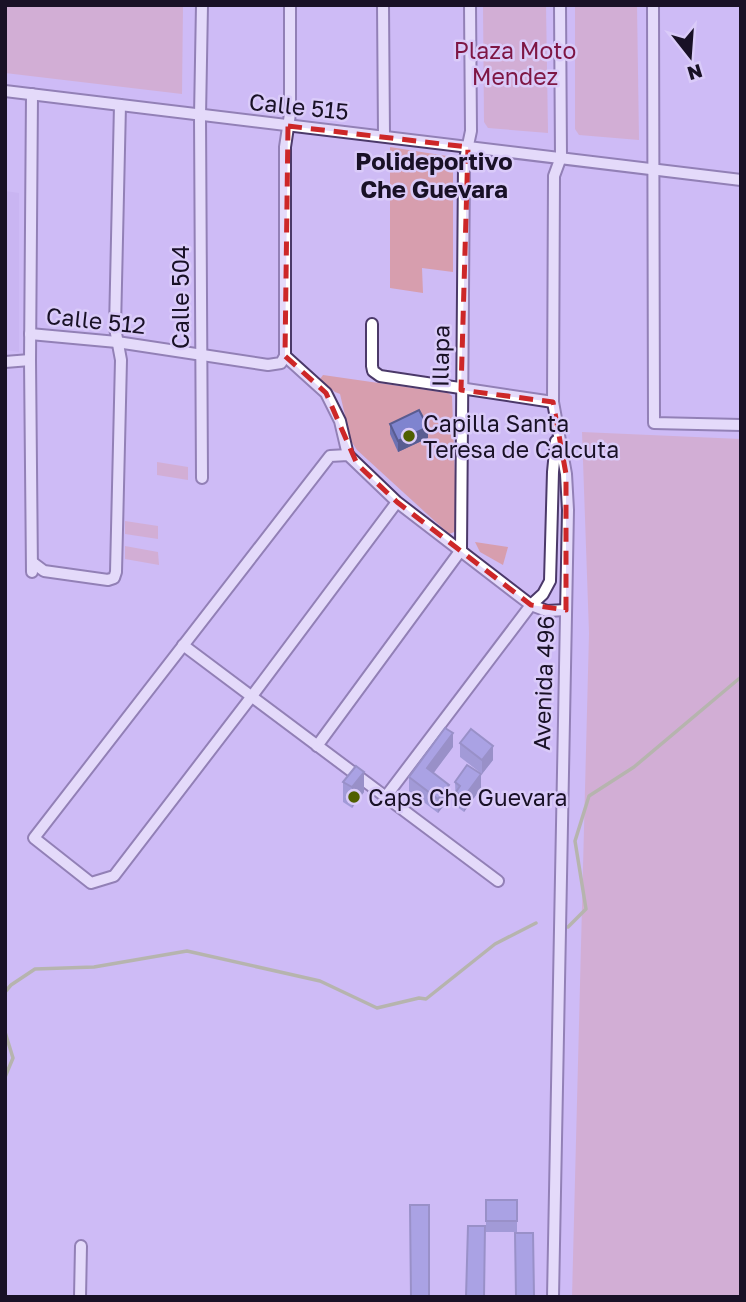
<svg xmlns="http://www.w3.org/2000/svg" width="746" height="1302" font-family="'Golos Text',sans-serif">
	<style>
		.built { fill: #c3aded }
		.green { fill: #d79eae }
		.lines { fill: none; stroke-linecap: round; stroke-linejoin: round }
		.stream { stroke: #99ac58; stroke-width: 3.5 }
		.minor-casing { stroke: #4b3969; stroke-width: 14 }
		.minor { stroke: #fff; stroke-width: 10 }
		.wall { fill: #6d72b2 }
		.shaded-wall { fill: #595c91 }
		.building { fill: #7f84cf; stroke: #595c91; stroke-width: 2 }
		.marked { fill: none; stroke: #cd2728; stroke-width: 5; stroke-dasharray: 14 9; stroke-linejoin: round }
		.poi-dot { fill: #505f00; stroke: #dacbf9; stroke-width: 2.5 }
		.labels { text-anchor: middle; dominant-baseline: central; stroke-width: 5; stroke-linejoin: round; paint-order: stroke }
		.park-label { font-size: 23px; fill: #7e1644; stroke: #dacbf9 }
		.street-label { font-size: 23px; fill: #191126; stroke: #dacbf9 }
		.poi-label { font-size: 23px; fill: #191126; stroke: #dacbf9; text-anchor: start }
		.neighbourhood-label { font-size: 24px; font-weight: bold; fill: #191126; stroke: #dacbf9 }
	</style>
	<rect width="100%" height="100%" fill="#cebbf5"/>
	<!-- built -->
	<polygon class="built" points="5,191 19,193 19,352 5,350"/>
	<!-- green -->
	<g class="green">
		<polygon points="5,5 183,5 182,94 5,73"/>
		<polygon points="483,5 546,5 548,133 488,128 484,122"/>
		<polygon points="575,5 637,5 639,140 579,135 575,129"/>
		<polygon points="390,147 453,157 453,272 422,268 423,293 390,288"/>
		<polygon points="323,375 448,393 452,396 457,531 449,534 357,450 351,441 340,394 335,392 320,379"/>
		<polygon points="582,432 741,439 741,1297 572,1297 589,633"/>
		<polygon points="157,462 188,467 188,480 157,475"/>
		<polygon points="125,521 158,526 158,539 125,534"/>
		<polygon points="475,542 508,547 503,565 480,552"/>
		<polygon points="125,546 158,552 159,565 125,559"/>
	</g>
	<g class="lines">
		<!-- stream -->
		<g class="stream">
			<polyline points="568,927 586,909 575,841 589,796 634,767 741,677"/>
			<polyline points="5,992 11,985 35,969 94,967 187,951 320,981 377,1008 419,998 426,999 495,944 536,923"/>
			<polyline points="5,1032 13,1058 5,1077"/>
		</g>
		<defs>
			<g id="minor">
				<polyline points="383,5 384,136"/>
				<polyline points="653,5 654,423 741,425"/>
				<polyline points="5,91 741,180"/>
				<polyline points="372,324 372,366 373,371 380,376 553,402"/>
				<polyline points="30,334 117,342 268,365 281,363 285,356 285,147 290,114 290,5"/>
				<polyline points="285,356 326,393 340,421 348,455"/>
				<polyline points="5,362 30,360"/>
				<polyline points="202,478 200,116 202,5"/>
				<polyline points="397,502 252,696 114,876 91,883 34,838 330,456 348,455 397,502 531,605 547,611 566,610"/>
				<polyline points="32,562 44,571 108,580 114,578 116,572 121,360 115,328 120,105"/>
				<polyline points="32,572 30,360 32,94"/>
				<polyline points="183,645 498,881"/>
				<polyline points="317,746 461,550 464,164 471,131 470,5"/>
				<polyline points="387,795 531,605 543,594 550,581 553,472 556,441"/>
				<polyline points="80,1297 81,1246"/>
				<polyline points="553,1297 568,510 566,474 553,402 554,176 561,157 560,5"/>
			</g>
		</defs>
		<!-- minor casing -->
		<use href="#minor" class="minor-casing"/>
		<!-- minor -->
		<use href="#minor" class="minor"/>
	</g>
	<!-- wall -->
	<g class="wall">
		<polygon points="390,424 428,438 398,452 390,434"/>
		<polygon points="460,743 493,760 482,774 460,757"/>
		<polygon points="453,747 433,773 449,799 438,813 409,791 409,777"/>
		<polygon points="343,782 364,792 352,808 343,802"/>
		<polygon points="455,782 481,788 464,812 456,806"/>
		<rect x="486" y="1200" width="31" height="32"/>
	</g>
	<!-- shaded-wall -->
	<g class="shaded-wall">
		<polygon points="428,427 428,438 398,452 398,441"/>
		<polygon points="453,733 453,747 427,782 427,768"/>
		<polygon points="493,746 493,760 482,774 482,760"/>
		<polygon points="364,772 364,792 352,808 352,787"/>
		<polygon points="481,774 481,788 464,812 464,797"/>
		<polygon points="449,785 449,799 438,813 438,799"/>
	</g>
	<!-- building -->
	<g class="building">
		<rect x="5" y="94" width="1" height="42"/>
		<polygon points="419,410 428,427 398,441 390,424"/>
		<polygon points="445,728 453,733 427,768 449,785 438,799 409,777"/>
		<polygon points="471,729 493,746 482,760 460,743"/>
		<polygon points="467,765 481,774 464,797 456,792 460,786 455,782"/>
		<polygon points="356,766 364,772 352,787 343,782"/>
		<rect x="486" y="1200" width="31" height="21"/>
		<polygon points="410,1205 429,1205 429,1297 411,1297"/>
		<polygon points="468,1226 485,1226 484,1297 466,1297"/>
		<polygon points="515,1233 533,1233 534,1297 516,1297"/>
	</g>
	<!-- marked area -->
	<path d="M0 0H746V1302H0ZM 288,126 L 468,147 L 461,390 L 553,402 L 566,474 L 566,610 L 531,605 L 397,502 L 357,464 L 326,393 L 285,356 Z" fill="#cebbf5" fill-opacity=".55" fill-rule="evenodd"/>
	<path class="marked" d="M 288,126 L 468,147 L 461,390 L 553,402 L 566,474 L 566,610 L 531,605 L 397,502 L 357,464 L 326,393 L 285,356 Z"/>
	<!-- markers -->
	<g class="poi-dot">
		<circle cx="409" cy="436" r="7"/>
		<circle cx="354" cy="797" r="7"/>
	</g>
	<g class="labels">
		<!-- park labels -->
		<g class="park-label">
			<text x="515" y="50">Plaza Moto<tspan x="515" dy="26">Mendez</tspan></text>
		</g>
		<!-- street labels -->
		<g class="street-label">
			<text transform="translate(299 106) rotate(6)">Calle 515</text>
			<text transform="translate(180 297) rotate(-90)">Calle 504</text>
			<text transform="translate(96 320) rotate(6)">Calle 512</text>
			<text transform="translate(440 356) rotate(-89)">Illapa</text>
			<text transform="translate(543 683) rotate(-88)">Avenida 496</text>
		</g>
		<!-- poi labels -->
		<g class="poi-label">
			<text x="423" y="423">Capilla Santa<tspan x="423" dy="26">Teresa de Calcuta</tspan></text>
			<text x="368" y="797">Caps Che Guevara</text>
		</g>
		<!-- neighbourhood labels -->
		<g class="neighbourhood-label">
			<text x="434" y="160">Polideportivo<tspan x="434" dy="28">Che Guevara</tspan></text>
		</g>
	</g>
	<!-- border -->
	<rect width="746" height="1302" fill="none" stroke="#191126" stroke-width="14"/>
	<!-- north arrow -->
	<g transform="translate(690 56) rotate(163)" stroke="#dacbf9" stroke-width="5" paint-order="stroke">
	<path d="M0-5L12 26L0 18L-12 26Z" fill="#191126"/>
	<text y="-10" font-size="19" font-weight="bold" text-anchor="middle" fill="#191126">N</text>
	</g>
</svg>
